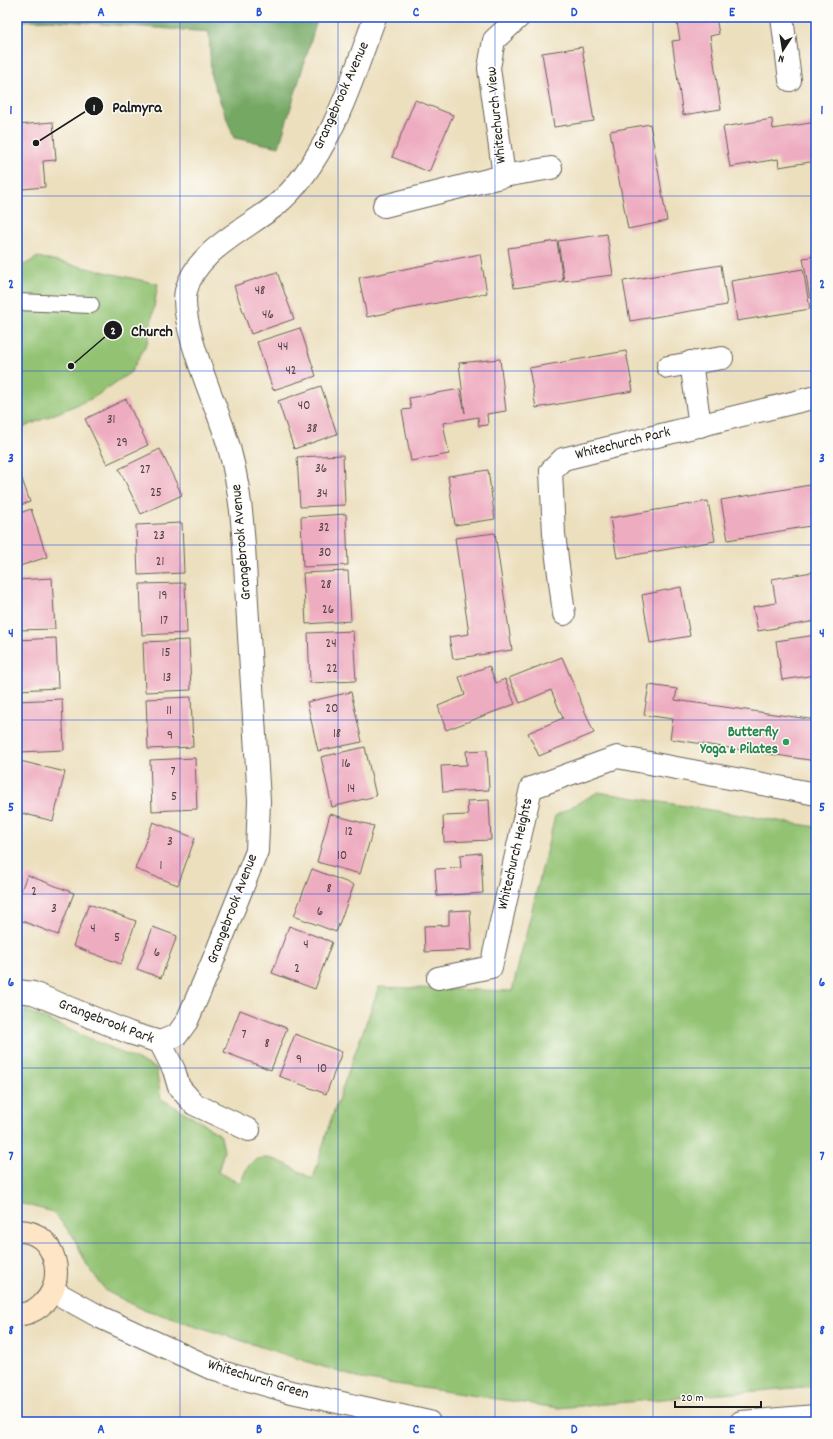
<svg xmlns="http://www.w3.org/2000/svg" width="833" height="1439" font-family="Dekko,sans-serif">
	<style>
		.green { fill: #92c272; stroke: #576f47 }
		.forest { fill: #75a864; stroke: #486240 }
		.building { fill: #eeacc0 }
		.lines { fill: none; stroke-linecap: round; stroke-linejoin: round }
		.lane-casing { stroke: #656055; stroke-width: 18 }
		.street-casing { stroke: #656055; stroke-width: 24 }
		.secondary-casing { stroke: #656055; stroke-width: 24 }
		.lane { stroke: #fff; stroke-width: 16 }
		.street { stroke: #fff; stroke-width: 22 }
		.secondary { stroke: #fde5c5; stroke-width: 22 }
		.grid { fill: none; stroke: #1d4ed8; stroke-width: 1; stroke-opacity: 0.55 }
		.leisure-dot { fill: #2e9e5b; stroke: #fdfcf7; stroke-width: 1.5 }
		.labels { text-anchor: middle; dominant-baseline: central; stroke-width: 3; stroke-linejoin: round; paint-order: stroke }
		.number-label { font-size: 13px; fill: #504045 }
		.street-label { font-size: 15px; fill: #1c1c1c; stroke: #fdfcf7 }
		.leisure-label { font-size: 15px; font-weight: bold; fill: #27864d; stroke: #fdfcf7; text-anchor: end }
		.leader { fill: none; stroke: #1c1c1c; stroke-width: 1.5 }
		.callout-dot { fill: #1c1c1c; stroke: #fdfcf7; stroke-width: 1.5 }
		.mark-label { font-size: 12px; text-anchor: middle; font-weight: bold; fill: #fff }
		.callout-label { font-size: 16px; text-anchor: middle; font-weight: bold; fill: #1c1c1c; stroke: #fdfcf7; stroke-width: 3; stroke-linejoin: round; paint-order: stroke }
		.neatline { fill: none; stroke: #1d4ed8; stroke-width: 1.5 }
		.grid-label { font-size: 13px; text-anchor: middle; font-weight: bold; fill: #1d4ed8 }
	</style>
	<rect width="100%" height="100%" fill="#fdfcf7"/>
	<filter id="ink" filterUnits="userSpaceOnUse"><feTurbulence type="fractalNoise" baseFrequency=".025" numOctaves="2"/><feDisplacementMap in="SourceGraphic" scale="8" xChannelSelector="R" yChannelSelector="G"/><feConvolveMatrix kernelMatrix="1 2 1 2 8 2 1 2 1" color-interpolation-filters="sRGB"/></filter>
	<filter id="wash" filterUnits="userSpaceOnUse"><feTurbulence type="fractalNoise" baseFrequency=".012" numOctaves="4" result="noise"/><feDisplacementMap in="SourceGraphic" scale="16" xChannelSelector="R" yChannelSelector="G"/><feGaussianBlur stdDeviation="0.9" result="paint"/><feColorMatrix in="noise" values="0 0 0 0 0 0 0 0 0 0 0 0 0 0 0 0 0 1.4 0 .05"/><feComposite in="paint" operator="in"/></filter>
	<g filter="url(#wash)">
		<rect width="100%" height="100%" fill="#ecdfbe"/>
		<!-- green -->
		<g class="green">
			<polygon points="38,257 158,284 148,341 131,372 93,398 17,430 17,269"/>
			<path d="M 598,792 L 816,827 L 816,1386 L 558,1408 L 361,1379 L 140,1308 L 106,1291 L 87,1265 L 73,1236 L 53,1212 L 23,1204 L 17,1204 L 17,1020 L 24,1021 L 25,1010 L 156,1068 L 161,1099 L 200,1121 L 221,1136 L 224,1151 L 218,1172 L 240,1183 C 243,1178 246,1168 250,1164 C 267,1147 296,1171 313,1179 L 329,1125 L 379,987 L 512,991 L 555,816 Z"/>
		</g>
		<!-- forest -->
		<polygon class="forest" points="17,17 318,17 279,147 234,138 211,77 209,32 50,20 17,21"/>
		<g id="blocks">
			<!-- building -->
			<g class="building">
				<polygon points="676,17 716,17 719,34 710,36 721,109 683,115 672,41 680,40"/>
				<polygon points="582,47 594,121 554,127 542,53"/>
				<polygon points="415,100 453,115 429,172 392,157"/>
				<polygon points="772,119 773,129 816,122 816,161 779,167 778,159 730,167 723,127"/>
				<polygon points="53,122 56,160 43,161 45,187 22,189 22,180 17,180 17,125"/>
				<polygon points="650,124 667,221 628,229 610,131"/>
				<polygon points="607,234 613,275 564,281 558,241"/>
				<polygon points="557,241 563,281 514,288 508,248"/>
				<polygon points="480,254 487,293 367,317 359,278"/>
				<polygon points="816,256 816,297 810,298 803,258"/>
				<polygon points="721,265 727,305 630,321 623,281"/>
				<polygon points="803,269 810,309 737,321 731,281"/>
				<polygon points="277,272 294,319 251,334 234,286"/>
				<polygon points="300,328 316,376 273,390 257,342"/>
				<polygon points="626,351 633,391 536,408 529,368"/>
				<polygon points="500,359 506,411 487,414 488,425 479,426 478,417 443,423 449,454 411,461 402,410 411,409 409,398 460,389 465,413 459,363"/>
				<polygon points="321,386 337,434 294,449 278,401"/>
				<polygon points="126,399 148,445 107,464 85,419"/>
				<polygon points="160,449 182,495 141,514 119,469"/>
				<polygon points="343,455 345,505 300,507 297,457"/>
				<polygon points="17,465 30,502 17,506"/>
				<polygon points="488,470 495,519 455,525 448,476"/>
				<polygon points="816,484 816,525 728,540 721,500"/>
				<polygon points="708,501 715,541 617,558 610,518"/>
				<polygon points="31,509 47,557 17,567 17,514"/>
				<polygon points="346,514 348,565 303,567 301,517"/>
				<polygon points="182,523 184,573 138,575 136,525"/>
				<polygon points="495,533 512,650 453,659 449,637 469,634 455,538"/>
				<polygon points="348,571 351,621 306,624 303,573"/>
				<polygon points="812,572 816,593 816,621 758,631 753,607 776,603 772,579"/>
				<polygon points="52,578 55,629 17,630 17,580"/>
				<polygon points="185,583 187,633 142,635 140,584"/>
				<polygon points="681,587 690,636 650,643 642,595"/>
				<polygon points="353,631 356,681 310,683 308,633"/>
				<polygon points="816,635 816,675 782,680 776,641"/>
				<polygon points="56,638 58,688 17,690 17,640"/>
				<polygon points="189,640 191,690 145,692 143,642"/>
				<polygon points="562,657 594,733 539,756 528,733 563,718 551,690 520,703 509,678"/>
				<polygon points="489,666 496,683 505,679 515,704 446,730 438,706 465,695 459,677"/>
				<polygon points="649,685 677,689 675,700 816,720 816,761 670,739 673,719 644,715"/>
				<polygon points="351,692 362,742 318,751 307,702"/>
				<polygon points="191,697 193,747 148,749 146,699"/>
				<polygon points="62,699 64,750 19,752 17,701"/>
				<polygon points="365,747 376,796 332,807 321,757"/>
				<polygon points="487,750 489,790 443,792 441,766 467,765 466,751"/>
				<polygon points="195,758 197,809 152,811 150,760"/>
				<polygon points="20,761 65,772 53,821 17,812 17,776"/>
				<polygon points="489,800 491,840 444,842 443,816 468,815 467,801"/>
				<polygon points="330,814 374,826 360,874 317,862"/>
				<polygon points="153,822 195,838 178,885 135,869"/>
				<polygon points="481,853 483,893 437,896 435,869 461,868 460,855"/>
				<polygon points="312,869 354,885 336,932 294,916"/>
				<polygon points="27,875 74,893 58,935 17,919 17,901"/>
				<polygon points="89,904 136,921 121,964 73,946"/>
				<polygon points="470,910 472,950 425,952 424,926 449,925 449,911"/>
				<polygon points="289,926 332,942 315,989 272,973"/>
				<polygon points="153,927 177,936 161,978 137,969"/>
				<polygon points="240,1010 287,1028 271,1070 224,1052"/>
				<polygon points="295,1034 342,1052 326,1094 279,1076"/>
			</g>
		</g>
	</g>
	<g filter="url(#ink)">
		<use href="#blocks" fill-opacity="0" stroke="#656055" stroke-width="1"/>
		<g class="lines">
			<defs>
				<polyline id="lane" points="17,302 91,305"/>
				<g id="street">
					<polyline points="519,17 494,40 489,68 504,176 551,168"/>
					<polyline points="782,17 790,80"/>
					<polyline points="384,206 504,176"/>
					<polyline points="691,362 700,426"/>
					<polyline points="668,367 722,358"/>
					<polyline points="564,614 554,534 551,471 563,459 816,397"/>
					<polyline points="438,978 491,967 531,788 617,757 816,794"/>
					<polyline points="17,991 33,993 130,1033 160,1042 174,1070 179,1087 194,1104 249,1130"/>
					<path d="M 160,1042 L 177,1035 L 187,1021 L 212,963 L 257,851 L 259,801 C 255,735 251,669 247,603 C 244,542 243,486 223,428 C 212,395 179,322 186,291 C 195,252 246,229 275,206 C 327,164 353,78 375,17"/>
					<polyline points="53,1291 100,1317 215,1370 287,1391 429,1422"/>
					<polyline points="741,1422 816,1416"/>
				</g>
				<path id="secondary" d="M 17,1231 C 57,1229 69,1285 40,1306 C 34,1311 25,1315 17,1314"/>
			</defs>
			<!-- lane casing -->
			<use href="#lane" class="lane-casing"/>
			<!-- street casing -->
			<use href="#street" class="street-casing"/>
			<!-- secondary casing -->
			<use href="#secondary" class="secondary-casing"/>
			<!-- lane -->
			<use href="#lane" class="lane"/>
			<!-- street -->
			<use href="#street" class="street"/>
			<!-- secondary -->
			<use href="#secondary" class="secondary"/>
		</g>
	</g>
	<!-- grid -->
	<path class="grid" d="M 180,17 L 180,1422M 338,17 L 338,1422M 495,17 L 495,1422M 653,17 L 653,1422M 17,196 L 816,196M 17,371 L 816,371M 17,545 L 816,545M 17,720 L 816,720M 17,894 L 816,894M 17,1068 L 816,1068M 17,1243 L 816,1243"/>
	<!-- markers -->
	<circle class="leisure-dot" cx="786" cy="742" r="4"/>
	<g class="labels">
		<!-- number labels -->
		<g class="number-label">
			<text x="260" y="291">48</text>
			<text x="268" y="315">46</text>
			<text x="283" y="347">44</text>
			<text x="291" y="371">42</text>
			<text x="304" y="406">40</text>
			<text x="111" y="420">31</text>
			<text x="312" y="429">38</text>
			<text x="122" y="443">29</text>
			<text x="321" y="469">36</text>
			<text x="145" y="470">27</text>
			<text x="156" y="493">25</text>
			<text x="322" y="494">34</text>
			<text x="324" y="528">32</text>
			<text x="159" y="536">23</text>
			<text x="325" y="553">30</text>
			<text x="160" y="562">21</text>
			<text x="326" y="585">28</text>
			<text x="163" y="596">19</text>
			<text x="328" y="610">26</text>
			<text x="164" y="621">17</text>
			<text x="331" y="644">24</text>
			<text x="166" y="653">15</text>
			<text x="332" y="669">22</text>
			<text x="167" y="678">13</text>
			<text x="332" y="709">20</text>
			<text x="169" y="711">11</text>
			<text x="337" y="734">18</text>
			<text x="170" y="736">9</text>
			<text x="346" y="764">16</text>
			<text x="173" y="772">7</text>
			<text x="351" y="789">14</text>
			<text x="174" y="797">5</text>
			<text x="349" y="832">12</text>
			<text x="170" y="842">3</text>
			<text x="342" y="856">10</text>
			<text x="161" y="866">1</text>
			<text x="329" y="889">8</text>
			<text x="34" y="892">2</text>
			<text x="54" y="909">3</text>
			<text x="320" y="912">6</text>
			<text x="93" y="929">4</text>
			<text x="117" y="938">5</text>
			<text x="306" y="945">4</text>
			<text x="157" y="953">6</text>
			<text x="297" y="969">2</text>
			<text x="244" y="1035">7</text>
			<text x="267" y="1044">8</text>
			<text x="299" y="1060">9</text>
			<text x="322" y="1069">10</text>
		</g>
		<!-- street labels -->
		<g class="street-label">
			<text transform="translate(342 96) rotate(-66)">Grangebrook Avenue</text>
			<text transform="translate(497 115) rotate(-96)">Whitechurch View</text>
			<text transform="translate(623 444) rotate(-14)">Whitechurch Park</text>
			<text transform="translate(242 542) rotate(-95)">Grangebrook Avenue</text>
			<text transform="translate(516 854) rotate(-77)">Whitechurch Heights</text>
			<text transform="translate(233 909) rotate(-69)">Grangebrook Avenue</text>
			<text transform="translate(106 1022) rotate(21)">Grangebrook Park</text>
			<text transform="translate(258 1380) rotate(17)">Whitechurch Green</text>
		</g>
		<!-- leisure labels -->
		<g class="leisure-label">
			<text x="778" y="733">Butterfly<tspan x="778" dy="17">Yoga &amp; Pilates</tspan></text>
		</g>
	</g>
	<!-- callouts -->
	<path class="leader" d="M36 143L94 106M71 366L113 330"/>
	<g class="callout-dot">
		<circle cx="36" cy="143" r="4"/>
		<circle cx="71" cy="366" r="4"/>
		<circle cx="94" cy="106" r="10"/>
		<circle cx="113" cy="330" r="10"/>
	</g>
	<g class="mark-label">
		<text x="94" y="111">1</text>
		<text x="113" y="334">2</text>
	</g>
	<g class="callout-label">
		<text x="137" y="112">Palmyra</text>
		<text x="152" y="336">Church</text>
	</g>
	<!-- margin -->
	<rect width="833" height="1439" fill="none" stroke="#fdfcf7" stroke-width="44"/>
	<!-- north arrow -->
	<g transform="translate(783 50) rotate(192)" stroke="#fdfcf7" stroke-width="3" paint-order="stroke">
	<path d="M0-3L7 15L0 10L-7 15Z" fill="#1c1c1c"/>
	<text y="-6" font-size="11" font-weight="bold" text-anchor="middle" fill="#1c1c1c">N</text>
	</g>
	<!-- scale -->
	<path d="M675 1401v6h86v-6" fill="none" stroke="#1c1c1c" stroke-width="2"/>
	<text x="681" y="1401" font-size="12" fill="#1c1c1c" stroke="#fdfcf7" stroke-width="3" paint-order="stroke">20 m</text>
	<rect x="22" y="22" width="789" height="1395" class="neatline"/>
	<g class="grid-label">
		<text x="101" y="16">A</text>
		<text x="259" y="16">B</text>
		<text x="416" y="16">C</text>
		<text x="574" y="16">D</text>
		<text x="732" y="16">E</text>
		<text x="11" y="114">1</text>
		<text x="822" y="114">1</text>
		<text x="11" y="288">2</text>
		<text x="822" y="288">2</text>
		<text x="11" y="462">3</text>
		<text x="822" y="462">3</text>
		<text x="11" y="637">4</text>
		<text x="822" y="637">4</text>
		<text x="11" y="811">5</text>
		<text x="822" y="811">5</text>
		<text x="11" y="986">6</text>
		<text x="822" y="986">6</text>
		<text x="11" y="1160">7</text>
		<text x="822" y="1160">7</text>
		<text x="11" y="1334">8</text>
		<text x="822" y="1334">8</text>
		<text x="101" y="1433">A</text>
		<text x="259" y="1433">B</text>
		<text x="416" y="1433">C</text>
		<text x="574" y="1433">D</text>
		<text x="732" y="1433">E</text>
	</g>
</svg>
